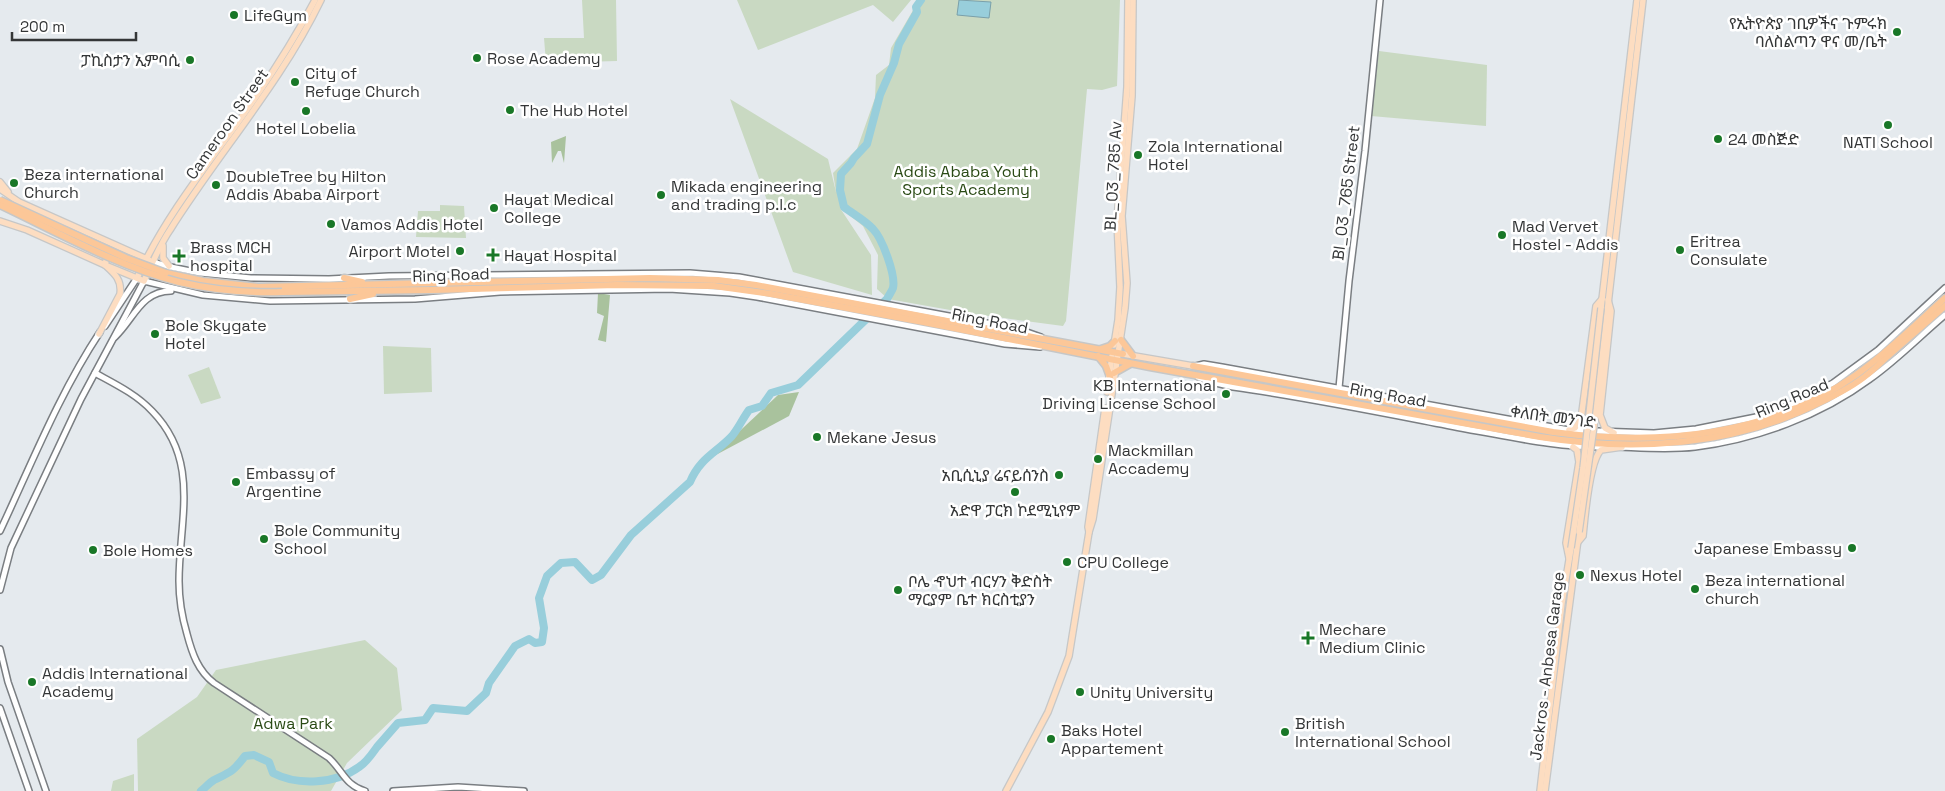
<svg xmlns="http://www.w3.org/2000/svg" width="1945" height="791" font-family="'Space Grotesk','Noto Sans Ethiopic',sans-serif">
	<style>
		.green { fill: #c9d9c2 }
		.forest { fill: #a9c29d }
		.water { fill: #98cedb; stroke: #7aa0aa }
		.lines { fill: none; stroke-linecap: round; stroke-linejoin: round }
		.river { stroke: #98cedb; stroke-width: 8 }
		.secondary-casing { stroke: #7a7e82; stroke-width: 8 }
		.primary-casing { stroke: #c6c7c7; stroke-width: 8 }
		.highway-casing { stroke: #c6c7c7; stroke-width: 9 }
		.secondary { stroke: #fff; stroke-width: 5 }
		.primary { stroke: #fdddc1; stroke-width: 5.5 }
		.highway { stroke: #fcc798; stroke-width: 6 }
		.primary-bridge-casing { stroke: #c6c7c7; stroke-width: 8; stroke-linecap: butt }
		.highway-bridge-casing { stroke: #c6c7c7; stroke-width: 9; stroke-linecap: butt }
		.primary-bridge { stroke: #fdddc1; stroke-width: 5.5 }
		.highway-bridge { stroke: #fcc798; stroke-width: 6 }
		.poi-dot { fill: #197727; stroke: #fff; stroke-width: 2 }
		.labels { text-anchor: middle; dominant-baseline: central; stroke-width: 5; stroke-linejoin: round; paint-order: stroke }
		.poi-label { font-size: 16px; fill: #343637; stroke: #fff; text-anchor: start }
		.street-label { font-size: 16px; fill: #343637; stroke: #fff }
		.park-label { font-size: 16px; fill: #2a4a15; stroke: #fff }
	</style>
	<rect width="100%" height="100%" fill="#e5eaee"/>
	<!-- green -->
	<g class="green">
		<polygon points="582,0 616,0 617,61 546,63 544,38 584,38"/>
		<polygon points="737,0 911,0 893,22 873,5 758,50"/>
		<polygon points="919,0 1120,0 1117,86 1102,90 1087,89 1066,321 1063,326 967,313 888,299 877,289 878,255 863,226 840,208 871,255 872,295 793,272 730,99 828,159 836,192 833,173 857,149 875,98 876,75 889,65 891,48"/>
		<polygon points="1379,51 1487,65 1486,126 1371,116"/>
		<polygon points="440,205 464,206 466,238 416,237 418,211 440,211"/>
		<polygon points="383,346 431,348 432,392 384,394"/>
		<polygon points="209,367 221,398 201,404 188,375"/>
		<polygon points="365,640 397,668 402,710 347,763 331,791 138,791 137,739 197,697 216,670"/>
		<polygon points="134,774 134,791 111,791 113,781"/>
	</g>
	<!-- forest -->
	<g class="forest">
		<polygon points="566,136 564,163 561,151 558,151 552,163 551,142"/>
		<polygon points="598,293 610,295 606,342 598,340 604,316 597,313"/>
		<polygon points="799,392 789,416 712,457 778,395"/>
	</g>
	<!-- water -->
	<polygon class="water" points="959,0 991,2 989,18 957,15"/>
	<g class="lines">
		<!-- river -->
		<path class="river" d="M 201,791 C 205,788 209,783 214,780 C 230,772 233,772 245,756 L 254,755 L 269,762 L 273,773 C 298,786 336,784 359,767 C 367,762 372,754 377,747 C 384,739 391,731 398,723 L 425,720 L 433,708 L 467,711 L 486,693 L 489,683 L 515,646 L 529,639 L 535,643 L 542,642 L 544,628 L 539,598 L 547,576 L 561,563 L 575,562 L 592,580 L 601,575 L 631,535 L 690,482 C 700,458 716,453 732,436 C 738,429 743,418 749,410 L 762,406 L 771,393 L 798,385 L 887,299 C 889,295 892,291 893,288 C 896,275 882,238 873,229 C 865,220 853,214 844,207 L 840,190 L 841,174 L 851,163 L 854,158 L 867,144 L 880,95 L 894,63 L 899,44 L 917,12 L 916,7 L 921,0"/>
		<defs>
			<g id="secondary">
				<polyline points="153,262 166,266 200,273 251,278 329,279 389,276 690,273 739,277 992,324 1024,331 1041,337"/>
				<polyline points="105,326 137,278"/>
				<path d="M 115,337 C 134,319 141,291 171,291"/>
				<polyline points="1196,366 1204,364 1222,367 1569,430 1654,433 1696,429 1756,417 1790,405 1833,383 1878,350 1945,288"/>
				<path d="M 95,373 C 115,384 136,394 152,411 C 201,461 179,520 179,581 C 179,599 182,617 187,634 C 192,653 198,671 214,683 L 329,758 C 343,771 345,785 365,791"/>
				<path d="M 1198,377 L 1207,381 L 1233,387 C 1311,398 1388,414 1466,429 C 1512,437 1558,448 1606,447"/>
				<polyline points="1339,388 1349,281 1365,151 1380,0"/>
				<path d="M 1619,447 C 1644,448 1670,450 1695,447 C 1757,439 1820,416 1870,379 C 1897,360 1920,336 1945,315"/>
				<path d="M 0,531 C 31,465 59,394 100,332"/>
				<polyline points="0,590 11,548 81,399 144,281 203,295 270,301 415,299 500,292 669,289 730,293 757,297 1005,344 1040,347"/>
				<polyline points="0,649 8,682 46,791"/>
				<polyline points="0,708 29,791"/>
				<polyline points="393,791 458,787 524,791"/>
			</g>
			<g id="primary">
				<polyline points="0,182 8,192"/>
				<polyline points="0,189 19,202 149,260"/>
				<path d="M 0,221 L 27,230 L 105,265 L 144,281 C 152,264 159,246 170,230 C 219,152 281,83 321,0"/>
				<polyline points="163,246 163,258 169,266"/>
				<path d="M 137,278 C 162,223 200,174 236,125 C 265,85 292,44 315,0"/>
				<polyline points="1608,300 1611,311 1600,415 1605,428 1614,433"/>
				<polyline points="1601,308 1637,0"/>
				<path d="M 99,334 L 120,294 C 122,280 115,274 105,265 L 108,253"/>
				<polyline points="1114,345 1118,320 1120,287 1117,221 1127,87 1128,0"/>
				<polyline points="1123,354 1193,366"/>
				<polyline points="1107,392 1112,356"/>
				<polyline points="1594,426 1643,0"/>
				<polyline points="1569,430 1575,428 1581,419 1596,306 1602,299"/>
				<polyline points="1089,532 1088,527 1105,408"/>
				<path d="M 1578,542 L 1583,536 C 1585,517 1589,462 1601,450 L 1622,447"/>
				<polyline points="1569,558 1566,543 1579,462 1577,450 1573,447"/>
				<polyline points="1006,791 1048,712 1069,656 1089,532 1093,519 1125,308 1127,283 1122,216 1132,96 1133,0"/>
				<polyline points="1540,791 1562,603 1571,548"/>
				<polyline points="1545,791 1579,532"/>
			</g>
			<g id="highway">
				<polyline points="166,273 203,281 258,287 650,278 718,280 756,285 1123,354"/>
				<polyline points="344,278 362,282"/>
				<path d="M 282,292 L 432,290 L 616,285 L 714,286 L 771,294 L 923,322 L 1150,367 L 1540,437 C 1634,452 1733,446 1819,403 C 1836,395 1854,386 1868,374 C 1875,369 1881,362 1888,356 C 1907,339 1926,323 1945,306"/>
				<polyline points="350,299 373,294"/>
				<polyline points="1121,340 1133,356"/>
				<polyline points="1101,349 1110,346 1115,341"/>
				<polyline points="1098,356 1106,366 1110,377"/>
				<path d="M 1193,366 L 1553,432 C 1658,446 1767,437 1856,375 C 1888,352 1916,324 1945,298"/>
				<polyline points="1114,373 1130,364"/>
			</g>
		</defs>
		<!-- secondary casing -->
		<use href="#secondary" class="secondary-casing"/>
		<!-- primary casing -->
		<use href="#primary" class="primary-casing"/>
		<!-- highway casing -->
		<use href="#highway" class="highway-casing"/>
		<!-- secondary -->
		<use href="#secondary" class="secondary"/>
		<!-- primary -->
		<use href="#primary" class="primary"/>
		<!-- highway -->
		<use href="#highway" class="highway"/>
		<defs>
			<g id="primary-bridge">
				<polyline points="1579,532 1594,426"/>
				<polyline points="1571,548 1583,468 1601,308"/>
			</g>
			<g id="highway-bridge">
				<polyline points="0,200 126,258 166,273"/>
				<path d="M 0,205 C 57,232 119,267 179,282 C 213,290 247,293 282,292"/>
			</g>
		</defs>
		<!-- primary-bridge casing -->
		<use href="#primary-bridge" class="primary-bridge-casing"/>
		<!-- highway-bridge casing -->
		<use href="#highway-bridge" class="highway-bridge-casing"/>
		<!-- primary-bridge -->
		<use href="#primary-bridge" class="primary-bridge"/>
		<!-- highway-bridge -->
		<use href="#highway-bridge" class="highway-bridge"/>
	</g>
	<!-- markers -->
	<g class="poi-dot">
		<circle cx="234" cy="15" r="5"/>
		<circle cx="1897" cy="32" r="5"/>
		<circle cx="477" cy="58" r="5"/>
		<circle cx="190" cy="60" r="5"/>
		<circle cx="295" cy="82" r="5"/>
		<circle cx="510" cy="110" r="5"/>
		<circle cx="306" cy="111" r="5"/>
		<circle cx="1888" cy="125" r="5"/>
		<circle cx="1718" cy="139" r="5"/>
		<circle cx="1138" cy="155" r="5"/>
		<circle cx="14" cy="183" r="5"/>
		<circle cx="216" cy="185" r="5"/>
		<circle cx="661" cy="195" r="5"/>
		<circle cx="494" cy="208" r="5"/>
		<circle cx="331" cy="224" r="5"/>
		<circle cx="1502" cy="235" r="5"/>
		<circle cx="1680" cy="250" r="5"/>
		<circle cx="460" cy="251" r="5"/>
		<path d="M490.5 247.5h5v5h5v5h-5v5h-5v-5h-5v-5h5z"/>
		<path d="M176.5 248.5h5v5h5v5h-5v5h-5v-5h-5v-5h5z"/>
		<circle cx="155" cy="334" r="5"/>
		<circle cx="1226" cy="394" r="5"/>
		<circle cx="817" cy="437" r="5"/>
		<circle cx="1098" cy="459" r="5"/>
		<circle cx="1059" cy="475" r="5"/>
		<circle cx="236" cy="482" r="5"/>
		<circle cx="1015" cy="492" r="5"/>
		<circle cx="264" cy="539" r="5"/>
		<circle cx="1852" cy="548" r="5"/>
		<circle cx="93" cy="550" r="5"/>
		<circle cx="1067" cy="562" r="5"/>
		<circle cx="1580" cy="575" r="5"/>
		<circle cx="1695" cy="589" r="5"/>
		<circle cx="898" cy="590" r="5"/>
		<path d="M1305.5 630.5h5v5h5v5h-5v5h-5v-5h-5v-5h5z"/>
		<circle cx="32" cy="682" r="5"/>
		<circle cx="1080" cy="692" r="5"/>
		<circle cx="1285" cy="732" r="5"/>
		<circle cx="1051" cy="739" r="5"/>
	</g>
	<g class="labels">
		<!-- poi labels -->
		<g class="poi-label">
			<text x="244" y="15">LifeGym</text>
			<text x="1887" y="23" text-anchor="end">የኢትዮጵያ ገቢዎችና ጉምሩክ<tspan x="1887" dy="18">ባለስልጣን ዋና መ/ቤት</tspan></text>
			<text x="487" y="58">Rose Academy</text>
			<text x="180" y="60" text-anchor="end">ፓኪስታን ኢምባሲ</text>
			<text x="305" y="73">City of<tspan x="305" dy="18">Refuge Church</tspan></text>
			<text x="520" y="110">The Hub Hotel</text>
			<text x="306" y="128" text-anchor="middle">Hotel Lobelia</text>
			<text x="1728" y="139">24 መስጅድ</text>
			<text x="1888" y="142" text-anchor="middle">NATI School</text>
			<text x="1148" y="146">Zola International<tspan x="1148" dy="18">Hotel</tspan></text>
			<text x="24" y="174">Beza international<tspan x="24" dy="18">Church</tspan></text>
			<text x="226" y="176">DoubleTree by Hilton<tspan x="226" dy="18">Addis Ababa Airport</tspan></text>
			<text x="671" y="186">Mikada engineering<tspan x="671" dy="18">and trading p.l.c</tspan></text>
			<text x="504" y="199">Hayat Medical<tspan x="504" dy="18">College</tspan></text>
			<text x="341" y="224">Vamos Addis Hotel</text>
			<text x="1512" y="226">Mad Vervet<tspan x="1512" dy="18">Hostel - Addis</tspan></text>
			<text x="1690" y="241">Eritrea<tspan x="1690" dy="18">Consulate</tspan></text>
			<text x="190" y="247">Brass MCH<tspan x="190" dy="18">hospital</tspan></text>
			<text x="450" y="251" text-anchor="end">Airport Motel</text>
			<text x="504" y="255">Hayat Hospital</text>
			<text x="165" y="325">Bole Skygate<tspan x="165" dy="18">Hotel</tspan></text>
			<text x="1216" y="385" text-anchor="end">KB International<tspan x="1216" dy="18">Driving License School</tspan></text>
			<text x="827" y="437">Mekane Jesus</text>
			<text x="1108" y="450">Mackmillan<tspan x="1108" dy="18">Accademy</tspan></text>
			<text x="246" y="473">Embassy of<tspan x="246" dy="18">Argentine</tspan></text>
			<text x="1049" y="475" text-anchor="end">አቢሲኒያ ሬናይሰንስ</text>
			<text x="1015" y="510" text-anchor="middle">አድዋ ፓርክ ኮደሚኒየም</text>
			<text x="274" y="530">Bole Community<tspan x="274" dy="18">School</tspan></text>
			<text x="1842" y="548" text-anchor="end">Japanese Embassy</text>
			<text x="103" y="550">Bole Homes</text>
			<text x="1077" y="562">CPU College</text>
			<text x="1590" y="575">Nexus Hotel</text>
			<text x="1705" y="580">Beza international<tspan x="1705" dy="18">church</tspan></text>
			<text x="908" y="581">ቦሌ ኆህተ ብርሃን ቅድስት<tspan x="908" dy="18">ማርያም ቤተ ክርስቲያን</tspan></text>
			<text x="1319" y="629">Mechare<tspan x="1319" dy="18">Medium Clinic</tspan></text>
			<text x="42" y="673">Addis International<tspan x="42" dy="18">Academy</tspan></text>
			<text x="1090" y="692">Unity University</text>
			<text x="1295" y="723">British<tspan x="1295" dy="18">International School</tspan></text>
			<text x="1061" y="730">Baks Hotel<tspan x="1061" dy="18">Appartement</tspan></text>
		</g>
		<!-- street labels -->
		<g class="street-label">
			<text transform="translate(227 124) rotate(-55)">Cameroon Street</text>
			<text transform="translate(1113 176) rotate(-87)">BL_03_785 Av</text>
			<text transform="translate(1346 193) rotate(-83)">Bl_03_765 Street</text>
			<text transform="translate(451 275) rotate(-2)">Ring Road</text>
			<text transform="translate(990 321) rotate(11)">Ring Road</text>
			<text transform="translate(1388 395) rotate(10)">Ring Road</text>
			<text transform="translate(1792 398) rotate(-23)">Ring Road</text>
			<text transform="translate(1553 417) rotate(8)">ቀለበት መንገድ</text>
			<text transform="translate(1547 666) rotate(-83)">Jackros - Anbesa Garage</text>
		</g>
		<!-- park labels -->
		<g class="park-label">
			<text x="966" y="171">Addis Ababa Youth<tspan x="966" dy="18">Sports Academy</tspan></text>
			<text x="293" y="723">Adwa Park</text>
		</g>
	</g>
	<!-- scale -->
	<path d="M12 32v8h124v-8" fill="none" stroke="#343637" stroke-width="2.5"/>
	<text x="20" y="32" font-size="15" fill="#343637" stroke="#ffffff" stroke-width="4" paint-order="stroke">200 m</text>
</svg>
